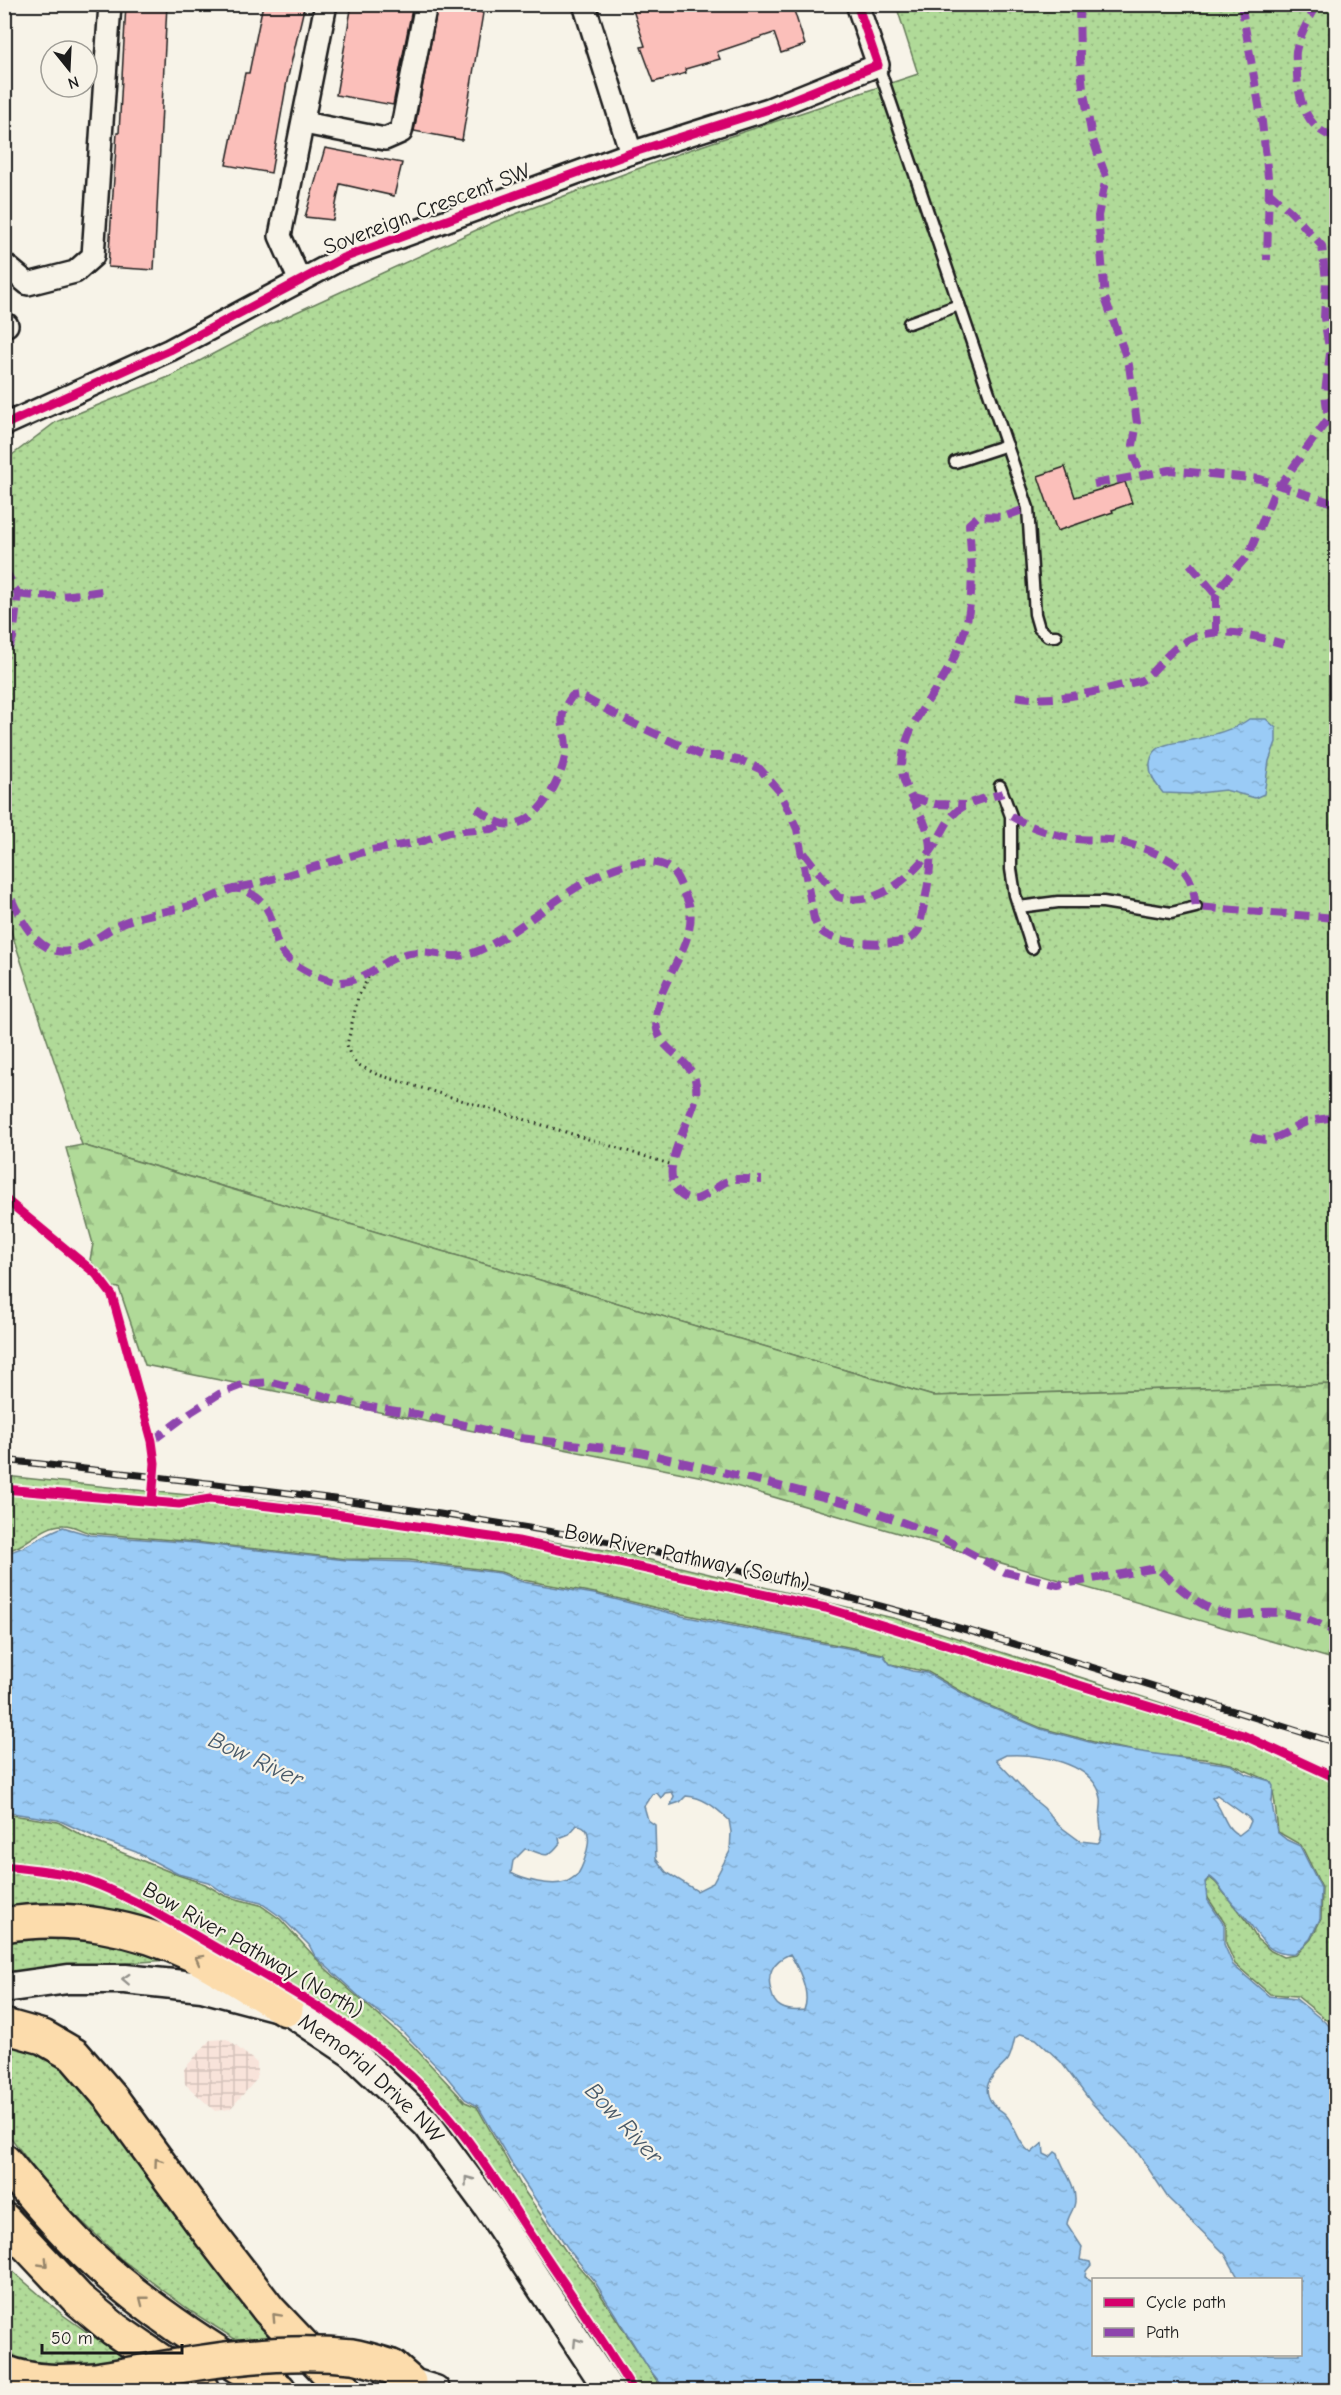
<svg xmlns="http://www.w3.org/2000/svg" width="1341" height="2395" font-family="'Comic Neue',sans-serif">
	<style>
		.industrial { fill: url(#industrial-grid) }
		.green { fill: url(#green-dots); stroke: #667b5a; stroke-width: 1.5 }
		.forest { fill: url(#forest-firs); stroke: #667b5a; stroke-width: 1.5 }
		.water { fill: url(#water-ripples); stroke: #68859f; stroke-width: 1.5; fill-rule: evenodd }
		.building { fill: #fbbfba; stroke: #1c1c1c; stroke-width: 1.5 }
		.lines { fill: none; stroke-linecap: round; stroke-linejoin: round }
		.lane-casing { stroke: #1c1c1c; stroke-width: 15 }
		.street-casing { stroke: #1c1c1c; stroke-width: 26 }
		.secondary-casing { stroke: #1c1c1c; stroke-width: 33 }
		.highway-casing { stroke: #1c1c1c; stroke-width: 38 }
		.path { stroke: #1c1c1c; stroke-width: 3; stroke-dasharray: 1.5 4.5; stroke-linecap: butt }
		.lane { stroke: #f7f3e8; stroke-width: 10 }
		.street { stroke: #f7f3e8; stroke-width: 21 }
		.secondary { stroke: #f7f3e8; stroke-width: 28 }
		.highway { stroke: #fcdcac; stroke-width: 33 }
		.rail-casing { stroke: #1c1c1c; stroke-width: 7 }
		.rail { stroke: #f7f3e8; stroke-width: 4.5; stroke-dasharray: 14; stroke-linecap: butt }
		.highway-bridge-casing { stroke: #1c1c1c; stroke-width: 38; stroke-linecap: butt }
		.highway-bridge { stroke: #fcdcac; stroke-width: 33 }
		.quiet { stroke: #8e44ad; stroke-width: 8; stroke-dasharray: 15 8; stroke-linecap: butt }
		.cycleway-casing { stroke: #f7f3e8; stroke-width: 13 }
		.cycleway { stroke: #d6006c; stroke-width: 9 }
		.oneway { stroke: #97866b }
		.oneway2 { stroke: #94928c }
		.labels { text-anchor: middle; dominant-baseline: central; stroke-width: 4.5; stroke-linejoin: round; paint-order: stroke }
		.street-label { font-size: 22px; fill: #1c1c1c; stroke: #f7f3e8 }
		.water-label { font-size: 24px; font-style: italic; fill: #485968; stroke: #f7f3e8 }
	</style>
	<defs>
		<pattern id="industrial-grid" width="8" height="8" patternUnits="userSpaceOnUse" patternTransform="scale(1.5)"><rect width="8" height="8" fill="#f8e3da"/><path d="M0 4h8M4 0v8" fill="none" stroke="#d4c2ba"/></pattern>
		<pattern id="green-dots" width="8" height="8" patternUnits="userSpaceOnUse" patternTransform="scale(1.5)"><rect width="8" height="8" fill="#b0da98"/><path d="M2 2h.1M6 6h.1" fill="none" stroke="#97ba82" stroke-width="1.8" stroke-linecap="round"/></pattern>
		<pattern id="forest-firs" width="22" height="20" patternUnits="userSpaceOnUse" patternTransform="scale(1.5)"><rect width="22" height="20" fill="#b0da98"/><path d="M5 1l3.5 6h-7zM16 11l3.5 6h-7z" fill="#97ba82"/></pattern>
		<pattern id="water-ripples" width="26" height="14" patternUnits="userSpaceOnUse" patternTransform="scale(1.5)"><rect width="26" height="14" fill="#9acbf6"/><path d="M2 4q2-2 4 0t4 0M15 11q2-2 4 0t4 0" fill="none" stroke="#84aed2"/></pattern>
	</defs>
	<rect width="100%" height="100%" fill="#f7f3e8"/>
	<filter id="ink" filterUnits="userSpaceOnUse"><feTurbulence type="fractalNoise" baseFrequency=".0167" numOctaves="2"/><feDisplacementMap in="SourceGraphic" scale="12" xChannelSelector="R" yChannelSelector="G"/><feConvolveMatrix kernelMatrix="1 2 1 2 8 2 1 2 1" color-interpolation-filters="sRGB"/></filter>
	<g filter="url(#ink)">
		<!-- industrial -->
		<polygon class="industrial" points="227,2039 257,2063 257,2079 230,2109 215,2111 185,2084 184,2069 210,2040"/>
		<!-- green -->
		<g class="green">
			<polygon points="896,5 1336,5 1336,1384 933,1396 82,1145 5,913 4,461 56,422 171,376 266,326 494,222 686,151 918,74"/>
			<path d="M 5,1476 L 146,1491 L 189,1495 L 208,1493 L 325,1506 L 617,1552 L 897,1619 L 1240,1728 L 1336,1772 L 1336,2028 L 1297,1996 L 1270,1994 L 1235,1964 L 1226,1943 L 1226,1925 L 1208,1898 L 1205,1883 L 1210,1878 L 1216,1883 L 1247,1922 L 1257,1939 L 1271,1951 L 1283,1957 L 1296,1955 L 1311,1939 L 1321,1919 L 1322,1888 L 1301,1845 L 1278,1832 C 1277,1823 1274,1786 1270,1781 L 1231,1764 L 1205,1759 L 1157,1755 L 1109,1746 L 1041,1728 L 976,1700 L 928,1672 L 890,1664 L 883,1654 L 682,1614 L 595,1593 L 523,1580 L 501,1572 L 409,1560 L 346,1559 L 195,1542 L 91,1533 C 81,1531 74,1525 64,1525 C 42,1524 26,1548 5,1551 Z"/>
			<path d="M 5,1814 L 58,1822 L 88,1839 L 178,1875 L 205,1884 L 225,1896 L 260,1905 L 280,1919 L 325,1968 L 412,2045 L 465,2102 L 477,2107 L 523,2189 L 567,2253 L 593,2283 L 663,2390 L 632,2390 C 561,2286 503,2169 414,2078 C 368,2031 309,1995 251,1964 L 236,1967 L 5,1916 Z"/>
			<polygon points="79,1935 182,1959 87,1966 5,1978 5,1937"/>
			<polygon points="5,2032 54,2051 290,2343 252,2350 192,2312 121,2259 63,2203 33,2167 5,2130"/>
			<polygon points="4,2264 63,2315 132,2364 86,2374 5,2360"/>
		</g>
		<!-- forest -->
		<polygon class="forest" points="82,1145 933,1396 1336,1384 1336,1660 708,1478 145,1365 119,1288 112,1287 90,1260 93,1244 66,1148"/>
		<!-- water -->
		<g class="water">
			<path d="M 1249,719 L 1266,719 L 1276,728 L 1276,742 L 1269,761 L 1264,794 L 1255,798 L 1225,790 L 1190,794 L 1163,793 C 1155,783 1149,776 1150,763 C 1153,739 1182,744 1201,738 C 1217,733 1236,729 1249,719 Z"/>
			<path d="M 63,1527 L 90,1535 L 195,1543 L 346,1560 L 410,1562 L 500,1573 L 523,1582 L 594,1594 L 682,1616 L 883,1655 L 890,1664 L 912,1671 L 927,1673 L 976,1701 L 1041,1729 L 1108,1747 L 1231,1765 L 1246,1774 L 1270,1781 L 1273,1786 L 1272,1804 L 1277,1832 L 1287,1840 L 1300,1846 L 1321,1888 L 1320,1919 L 1310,1939 L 1295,1954 C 1268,1956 1262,1940 1248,1921 C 1241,1912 1232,1904 1226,1895 C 1220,1888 1218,1882 1210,1877 L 1205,1882 L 1207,1899 L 1224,1925 L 1224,1944 L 1233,1965 L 1269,1996 L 1296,1999 L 1336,2031 L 1336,2390 L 666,2390 L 649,2369 L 595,2282 L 569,2250 L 510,2161 L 478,2106 L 465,2099 L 446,2076 L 401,2030 L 364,2001 L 315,1956 L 309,1945 L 281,1917 L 261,1903 L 226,1894 L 208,1882 L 178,1874 L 136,1852 L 97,1838 L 58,1820 L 5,1812 L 5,1553 C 25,1550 42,1534 63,1527 ZM 1006,1755 C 1036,1753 1094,1762 1101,1798 C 1102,1804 1100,1812 1100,1817 C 1099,1826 1105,1837 1098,1843 L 1080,1841 L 1057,1824 L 1044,1808 L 1033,1799 L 996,1760 ZM 672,1792 L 674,1796 L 671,1805 L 680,1802 L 686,1796 C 704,1797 716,1808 729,1820 L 731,1832 L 730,1851 L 713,1883 L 697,1891 L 666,1872 L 656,1859 L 655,1825 L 648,1820 L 644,1806 L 652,1794 L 657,1793 L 661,1798 L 665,1793 ZM 1217,1795 L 1249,1818 L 1251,1821 L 1248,1828 L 1239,1835 C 1223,1828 1224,1809 1212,1798 ZM 577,1825 C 598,1825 585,1863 578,1874 C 575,1876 570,1881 565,1882 C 552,1887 523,1880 511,1873 L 513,1861 L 525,1849 C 543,1851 544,1864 560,1843 L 559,1838 L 569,1834 ZM 790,1954 C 799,1969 811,1993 804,2010 C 796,2011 788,2011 781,2007 C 774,2003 773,1998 771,1991 C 766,1974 773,1961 790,1954 ZM 1021,2034 L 1036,2039 L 1061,2062 L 1091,2102 L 1136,2150 L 1168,2198 L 1225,2254 L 1239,2279 L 1300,2280 L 1300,2354 L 1094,2354 L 1093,2281 L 1085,2277 L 1086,2271 L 1091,2265 L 1090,2262 L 1080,2260 L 1082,2247 L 1067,2224 C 1068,2215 1075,2209 1075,2201 C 1076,2185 1063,2170 1058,2154 L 1055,2152 L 1050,2157 L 1044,2154 L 1043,2143 L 1031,2153 C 1018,2144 1015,2125 1006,2115 C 1002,2110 995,2108 992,2103 C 978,2082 998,2073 1008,2060 C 1012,2054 1013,2044 1015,2038 Z"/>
		</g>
		<!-- building -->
		<g class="building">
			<polygon points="126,4 167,4 154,270 108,267 117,133 119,133"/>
			<polygon points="263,4 305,4 287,81 271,173 226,165 245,73 249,73"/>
			<polygon points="352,4 413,4 393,105 336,95"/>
			<polygon points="438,4 453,4 483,13 462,140 414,131"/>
			<polygon points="631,4 792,4 805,45 781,53 774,33 717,52 720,59 685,69 686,73 654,82 641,47 645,46"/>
			<polygon points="325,148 402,163 394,196 340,184 333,220 305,217"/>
			<polygon points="1065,467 1075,497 1125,482 1132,503 1112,510 1113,512 1057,531 1038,476"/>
		</g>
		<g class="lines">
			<defs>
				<g id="lane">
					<polyline points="878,65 1028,508 1035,614 1039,628 1048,636 1056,636"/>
					<polyline points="909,323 959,305"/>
					<polyline points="955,462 1007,445"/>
					<polyline points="1000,786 1011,816 1011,869 1015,895 1032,948"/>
					<polyline points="1019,907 1058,902 1103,902 1171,913 1196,907"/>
				</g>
				<g id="street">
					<polyline points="584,4 631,153"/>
					<polyline points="304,123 385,139 401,132 426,4"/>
					<polyline points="4,264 28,284 75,272 93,256 110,4"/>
					<polyline points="300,281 280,236 326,4"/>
					<polyline points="4,326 7,325"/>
					<polyline points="4,425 170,350 343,258 631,153 769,109 878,65 857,4"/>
				</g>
				<g id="secondary">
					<path id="s1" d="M 4,1988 L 68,1979 L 125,1979 L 202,1987 L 286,2009 L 352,2053 L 427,2124 L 489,2208 L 609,2390"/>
					<polyline points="390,2380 409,2382 435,2390"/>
				</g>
				<g id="highway">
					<path d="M 4,1925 C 67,1914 137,1927 194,1955 C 225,1971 255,1991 286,2009"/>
					<polyline points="4,2026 43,2037 74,2055 112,2099 212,2236 269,2310 345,2390"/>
					<path d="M 4,2161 C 30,2193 57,2224 86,2253 C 143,2307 211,2351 279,2390"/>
					<polyline points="4,2220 78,2299 114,2329 202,2390"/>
					<polyline points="392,2367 409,2382"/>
					<path d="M 4,2372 C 34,2384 65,2382 96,2380"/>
				</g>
			</defs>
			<!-- lane casing -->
			<use href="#lane" class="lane-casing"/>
			<!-- street casing -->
			<use href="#street" class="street-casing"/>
			<!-- secondary casing -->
			<use href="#secondary" class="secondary-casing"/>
			<!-- highway casing -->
			<use href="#highway" class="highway-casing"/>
			<!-- path -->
			<polyline class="path" points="371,972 358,997 347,1045 350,1055 357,1064 376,1074 673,1165"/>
			<!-- lane -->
			<use href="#lane" class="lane"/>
			<!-- street -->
			<use href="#street" class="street"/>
			<!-- secondary -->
			<use href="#secondary" class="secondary"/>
			<!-- highway -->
			<use href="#highway" class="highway"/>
			<defs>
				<path id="rail" d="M 4,1460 C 150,1476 295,1492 440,1514 C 504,1524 567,1533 630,1546 C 870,1595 1103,1670 1336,1743"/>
			</defs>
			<!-- rail casing -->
			<use href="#rail" class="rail-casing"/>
			<!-- rail -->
			<use href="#rail" class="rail"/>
			<defs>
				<path id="highway-bridge" d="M 96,2380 C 180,2366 266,2347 352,2356 C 365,2358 379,2363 392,2367"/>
			</defs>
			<!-- highway-bridge casing -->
			<use href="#highway-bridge" class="highway-bridge-casing"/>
			<!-- highway-bridge -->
			<use href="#highway-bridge" class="highway-bridge"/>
			<!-- quiet -->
			<g class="quiet">
				<polyline points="1079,4 1080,59 1083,88 1092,137 1106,177 1098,216 1105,298 1129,365 1137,423 1133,445 1134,458 1142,476"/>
				<polyline points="1241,4 1262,122 1269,186 1267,260"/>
				<path d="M 1318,4 C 1309,19 1300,34 1296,51 C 1295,59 1297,68 1297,75 C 1299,103 1307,129 1336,138"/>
				<polyline points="1094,484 1170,470 1201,473 1260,479 1336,504"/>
				<polyline points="1190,564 1216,595"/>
				<polyline points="4,568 18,594 13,638 4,659"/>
				<path d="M 18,594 C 53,599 74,595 108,590"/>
				<polyline points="1216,631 1216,595 1224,582 1249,554 1273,495 1328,419 1325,392 1330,354 1324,318 1326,280 1322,246 1291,212 1269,192"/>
				<path d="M 1016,696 C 1057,704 1099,690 1140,681 C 1153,674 1159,663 1170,653 C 1202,621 1246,633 1284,644"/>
				<polyline points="912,798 936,804 965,805"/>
				<path d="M 477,808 C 485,814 494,822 504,824 C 536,830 560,782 565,757 C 570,730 552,722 572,696 L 579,695 L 626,720 L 703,756 L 719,756 L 742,761 L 760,769 L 780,792 L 797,829 L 814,919 C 816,923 817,928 821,931 C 835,945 887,946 905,941 C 912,939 915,935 919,929 C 925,898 936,861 927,830 C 921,809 902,790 902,768 C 902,726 935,696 952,662 C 976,614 973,575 969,524 L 978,516 L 1003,517 L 1028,508"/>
				<path d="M 1011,816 C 1029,827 1055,836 1077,839 C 1087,840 1098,839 1109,840 C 1129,842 1172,856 1185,872 C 1193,881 1194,895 1196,907 L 1336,918"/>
				<path d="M 804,853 L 838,897 C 876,908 909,879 931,851 C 940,839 945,822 956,812 C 966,801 989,798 1003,793"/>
				<path d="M 4,878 C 13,907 37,965 76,949 C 92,943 108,929 125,922 C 147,913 169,912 192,905 C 206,901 219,893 233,889 C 239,888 245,890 250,893 C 279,909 268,931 282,952 C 290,965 327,984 342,982 C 368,980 385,957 410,953 C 436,949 451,963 478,951 C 531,928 591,860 649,862 C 667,863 675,870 681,886 C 684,893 689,901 690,909 C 696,947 655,984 656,1022 C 657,1056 701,1057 696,1095 C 693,1121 654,1171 681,1195 C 698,1210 715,1184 731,1180 C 740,1177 752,1180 762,1180"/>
				<polyline points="239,887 252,885 371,850 420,842 449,832 492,829 506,825"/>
				<path d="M 1251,1137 C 1272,1146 1285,1131 1304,1123 C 1313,1119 1326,1119 1336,1117"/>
				<path d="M 152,1441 L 191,1412 L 219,1394 L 244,1384 L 272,1382 L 358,1405 L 416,1414 L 521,1438 L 640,1452 L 768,1483 L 858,1506 L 937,1535 L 1005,1572 L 1058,1585 L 1157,1568 C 1180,1587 1203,1613 1235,1615 C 1244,1616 1253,1613 1262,1613 C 1290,1611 1313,1619 1336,1633"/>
			</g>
			<defs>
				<g id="cycleway">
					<polyline points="4,425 170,350 343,258 631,153 769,109 878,65 857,4"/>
					<polyline points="4,1198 96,1274 112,1295 152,1441 155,1463 152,1501"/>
					<polyline points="4,1489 179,1504 210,1499 329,1513 518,1541 826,1608 1243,1735 1336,1778"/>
					<path d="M 4,1866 C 27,1869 50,1870 72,1876 C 120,1889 178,1926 222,1951 C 288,1989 354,2024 411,2076 C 457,2118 492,2175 526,2227 C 562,2281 600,2335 633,2390"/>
				</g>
			</defs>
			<!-- cycleway casing -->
			<use href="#cycleway" class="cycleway-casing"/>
			<!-- cycleway -->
			<use href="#cycleway" class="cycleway"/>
		</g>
		<!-- one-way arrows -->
		<defs><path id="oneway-chevron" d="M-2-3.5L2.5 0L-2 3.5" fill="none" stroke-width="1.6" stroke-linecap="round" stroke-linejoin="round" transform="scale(1.5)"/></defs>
		<g class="oneway">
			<use href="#oneway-chevron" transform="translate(199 1959) rotate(-151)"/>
			<use href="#oneway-chevron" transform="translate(158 2162) rotate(-126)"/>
			<use href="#oneway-chevron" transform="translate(44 2263) rotate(46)"/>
			<use href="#oneway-chevron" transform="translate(143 2300) rotate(-142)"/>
			<use href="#oneway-chevron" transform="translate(276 2317) rotate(-133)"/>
		</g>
		<g class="oneway2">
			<use href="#oneway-chevron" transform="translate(126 1979) rotate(-177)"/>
			<use href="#oneway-chevron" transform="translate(468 2180) rotate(-127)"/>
			<use href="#oneway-chevron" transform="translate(577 2342) rotate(-123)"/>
		</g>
	</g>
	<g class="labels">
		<!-- street labels -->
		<g class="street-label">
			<text transform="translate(427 209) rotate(-21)">Sovereign Crescent SW</text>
			<text transform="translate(687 1557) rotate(12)">Bow River Pathway (South)</text>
			<text transform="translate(253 1950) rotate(30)">Bow River Pathway (North)</text>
			<text stroke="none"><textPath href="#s1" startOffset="396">Memorial Drive NW</textPath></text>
		</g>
		<!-- water labels -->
		<g class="water-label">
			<text transform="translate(256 1759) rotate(25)">Bow River</text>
			<text transform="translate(624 2123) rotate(47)">Bow River</text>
		</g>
	</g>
	<!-- margin -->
	<rect width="1341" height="2395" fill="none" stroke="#f7f3e8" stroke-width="24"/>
	<rect x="12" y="12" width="1317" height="2371" fill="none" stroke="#1c1c1c" stroke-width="2" filter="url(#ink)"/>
	<!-- legend -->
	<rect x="1092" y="2278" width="210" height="78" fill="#f7f3e8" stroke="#9f9d96" stroke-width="1.5"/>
	<rect x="1104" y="2298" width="30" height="9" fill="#d6006c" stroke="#9f9d96" stroke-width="1.5"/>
	<text x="1146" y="2308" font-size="18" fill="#1c1c1c">Cycle path</text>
	<rect x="1104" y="2328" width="30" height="9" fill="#8e44ad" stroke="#9f9d96" stroke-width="1.5"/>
	<text x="1146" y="2338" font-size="18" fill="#1c1c1c">Path</text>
	<!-- north arrow -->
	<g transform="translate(69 69) rotate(162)"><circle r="28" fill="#f7f3e8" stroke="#9f9d96" stroke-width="1.5"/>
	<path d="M0-4.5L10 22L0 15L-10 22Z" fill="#1c1c1c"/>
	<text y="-9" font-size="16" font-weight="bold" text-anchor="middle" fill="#1c1c1c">N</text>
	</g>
	<!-- scale -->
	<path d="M42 2344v9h140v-9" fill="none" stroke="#1c1c1c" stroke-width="3"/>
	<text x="51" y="2344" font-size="18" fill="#1c1c1c" stroke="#f7f3e8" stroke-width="4.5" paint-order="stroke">50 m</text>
</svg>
